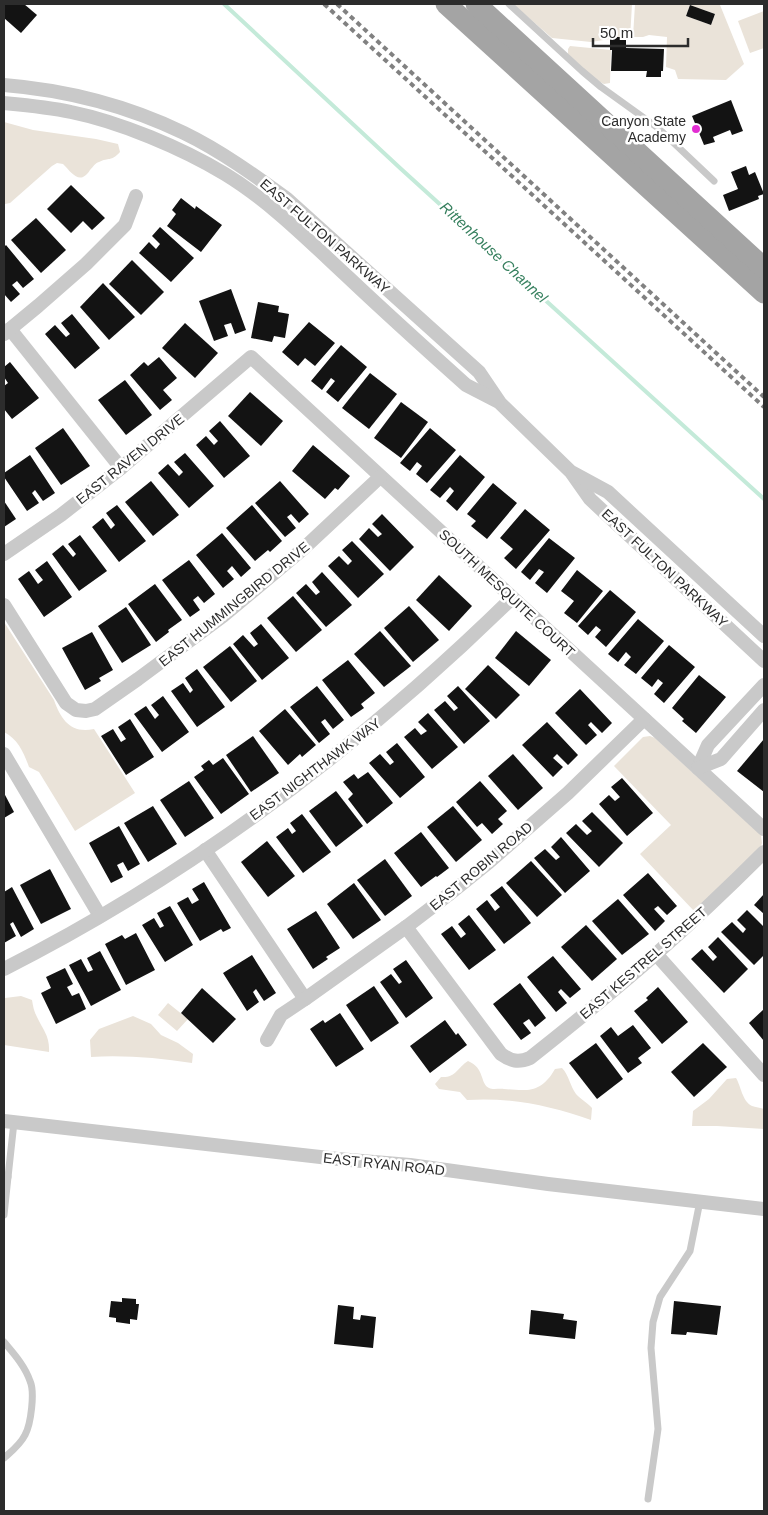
<svg xmlns="http://www.w3.org/2000/svg" width="768" height="1515" font-family="Arial,sans-serif">
	<style>
		.green { fill: #eae3d9; fill-rule: evenodd }
		.lines { fill: none; stroke-linecap: round; stroke-linejoin: round }
		.stream { stroke: #c4ead9; stroke-width: 4 }
		.building { fill: #131313 }
		.service { stroke: #c9c9c9; stroke-width: 7 }
		.minor { stroke: #c9c9c9; stroke-width: 14 }
		.primary { stroke: #a4a4a4; stroke-width: 21 }
		.rail { stroke: #818181; stroke-width: 4; stroke-dasharray: 5 4; stroke-linecap: butt }
		.poi-dot { fill: #e22ed2; stroke: #fff; stroke-width: 2 }
		.labels { text-anchor: middle; dominant-baseline: central; stroke-width: 5; stroke-linejoin: round; paint-order: stroke }
		.poi-label { font-size: 14px; fill: #2c2c2c; stroke: #fff; text-anchor: end }
		.street-label { font-size: 14px; fill: #2c2c2c; stroke: #fff }
		.water-label { font-size: 15px; font-style: italic; fill: #37805f; stroke: #fff }
	</style>
	<rect width="100%" height="100%" fill="#fff"/>
	<!-- green -->
	<g class="green">
		<polygon points="513,4 632,4 630,39 610,39 591,42 552,38"/>
		<path d="M 635,4 L 716,4 L 720,5 L 744,64 L 726,80 L 678,79 L 675,70 L 666,67 L 667,37 L 649,35 L 643,37 L 633,37 ZM 690,5 L 715,14 L 711,25 L 686,16 Z"/>
		<polygon points="764,11 764,48 750,53 738,21"/>
		<polygon points="570,46 611,50 610,83 604,84 595,79 568,54 568,49"/>
		<path d="M 4,122 L 33,130 L 96,139 L 118,144 L 120,152 C 111,162 109,157 99,162 C 95,163 93,167 90,170 C 80,186 72,173 63,164 L 57,163 L 52,166 L 10,203 L 5,204 Z"/>
		<path d="M 4,622 L 54,700 C 61,720 71,734 94,729 L 135,793 L 75,831 L 39,772 L 29,767 C 24,753 18,739 4,732 Z"/>
		<polygon points="650,736 655,738 761,835 762,843 760,849 695,912 640,854 671,825 614,766 643,737"/>
		<path d="M 21,996 L 32,1000 C 33,1006 34,1012 37,1017 C 43,1030 50,1036 49,1052 L 4,1045 L 4,1000 L 5,998 Z"/>
		<polygon points="168,1003 188,1019 177,1031 158,1015"/>
		<path d="M 133,1016 L 151,1024 L 161,1035 L 178,1043 L 193,1054 L 192,1063 C 158,1058 125,1055 91,1057 L 90,1040 L 99,1029 Z"/>
		<path d="M 468,1061 C 485,1068 480,1084 489,1088 C 493,1090 500,1088 504,1089 C 529,1091 541,1093 555,1069 L 562,1068 C 569,1075 570,1086 576,1094 C 580,1099 588,1103 592,1108 L 591,1120 C 551,1106 510,1097 467,1100 L 460,1092 L 439,1089 L 435,1084 L 441,1077 C 456,1078 457,1068 468,1061 Z"/>
		<path d="M 736,1078 C 741,1086 742,1101 752,1106 C 755,1107 761,1108 764,1109 L 764,1129 L 717,1126 L 692,1126 L 693,1111 L 709,1099 L 727,1079 Z"/>
	</g>
	<g class="lines">
		<!-- stream -->
		<polyline class="stream" points="224,4 400,168 764,499"/>
	</g>
	<!-- building -->
	<g class="building">
		<polygon points="4,4 24,4 37,15 21,33 4,18"/>
		<polygon points="690,5 715,14 711,25 686,16"/>
		<polygon points="610,37 626,37 626,48 664,49 663,71 661,71 661,77 646,77 647,71 611,71 612,50 610,50"/>
		<polygon points="731,100 743,131 732,135 730,130 713,137 715,142 704,145 692,116"/>
		<polygon points="746,166 749,175 755,172 764,194 758,196 759,199 729,211 723,195 738,189 731,172"/>
		<polygon points="71,185 105,218 92,230 83,221 71,233 47,209"/>
		<polygon points="181,198 195,209 196,206 222,225 201,252 167,226 176,214 172,210"/>
		<polygon points="36,218 66,250 41,273 11,240"/>
		<polygon points="160,227 194,258 171,282 139,253 149,242 156,249 160,244 152,236"/>
		<polygon points="6,245 34,279 23,288 17,281 12,285 20,294 11,302 4,294 4,247"/>
		<polygon points="132,260 164,292 141,315 109,284"/>
		<polygon points="103,283 135,317 109,340 80,307"/>
		<polygon points="231,289 246,330 235,334 231,323 224,325 228,336 214,341 199,301"/>
		<polygon points="258,302 279,306 278,312 289,314 285,338 274,336 272,342 251,338"/>
		<polygon points="72,314 100,348 75,369 45,334 55,325 66,337 70,334 61,323"/>
		<polygon points="309,322 335,343 315,366 305,358 298,366 282,352"/>
		<polygon points="185,323 218,353 195,378 162,348"/>
		<polygon points="341,345 367,367 338,402 326,392 335,381 331,378 322,390 311,381"/>
		<polygon points="159,357 177,378 163,390 172,400 160,410 130,375 144,362 148,366"/>
		<polygon points="10,362 39,398 12,419 4,409 4,386 8,383 4,377 4,367"/>
		<polygon points="370,373 397,394 369,429 342,408"/>
		<polygon points="125,380 152,415 126,435 98,400"/>
		<polygon points="250,392 283,421 261,446 228,416"/>
		<polygon points="401,402 428,422 401,458 374,438"/>
		<polygon points="220,421 250,456 224,478 196,445 206,436 214,445 218,441 209,431"/>
		<polygon points="63,428 90,466 61,485 35,448"/>
		<polygon points="430,428 456,450 427,483 416,474 422,466 417,462 410,471 400,463"/>
		<polygon points="313,445 350,476 338,490 335,488 325,499 292,471"/>
		<polygon points="185,453 214,486 189,508 158,473 168,464 179,476 183,472 174,462"/>
		<polygon points="30,455 55,493 43,501 35,490 32,493 39,503 27,511 4,477 4,473"/>
		<polygon points="460,455 485,477 457,511 446,501 454,491 450,487 440,498 430,490"/>
		<polygon points="151,481 179,515 153,536 125,502"/>
		<polygon points="280,481 309,514 299,523 291,514 287,517 296,528 285,537 255,503"/>
		<polygon points="493,483 517,503 487,539 471,526 476,521 467,514"/>
		<polygon points="4,501 16,519 4,527"/>
		<polygon points="117,505 146,541 119,562 92,527 103,518 111,529 115,525 106,513"/>
		<polygon points="252,505 282,541 270,552 268,550 255,561 226,528"/>
		<polygon points="525,509 550,530 516,569 504,558 513,549 500,538"/>
		<polygon points="382,514 414,547 390,571 359,539 369,528 378,537 382,534 372,524"/>
		<polygon points="222,533 251,568 241,577 232,566 227,571 234,579 223,588 196,555"/>
		<polygon points="80,535 107,571 79,591 52,554 63,545 73,557 76,554 68,544"/>
		<polygon points="549,538 575,558 547,593 535,583 544,572 539,569 530,580 521,572"/>
		<polygon points="352,541 384,574 358,598 328,566 339,556 348,565 352,561 342,550"/>
		<polygon points="189,560 215,594 204,603 198,596 193,600 200,610 190,617 162,580"/>
		<polygon points="47,561 72,597 44,617 18,579 29,571 38,584 43,580 35,570"/>
		<polygon points="577,570 603,591 577,623 564,613 574,601 561,591"/>
		<polygon points="322,572 352,605 326,627 296,593 306,584 316,595 320,592 312,582"/>
		<polygon points="439,575 472,606 449,631 416,600"/>
		<polygon points="155,584 182,620 168,630 169,632 156,642 128,604"/>
		<polygon points="610,590 636,612 606,647 595,637 601,630 596,626 588,635 578,626"/>
		<polygon points="293,596 322,630 296,652 267,618"/>
		<polygon points="409,606 439,640 413,662 384,628"/>
		<polygon points="126,607 151,645 122,663 98,626"/>
		<polygon points="638,619 664,641 636,674 624,665 631,657 626,652 618,662 608,654"/>
		<polygon points="261,624 289,658 262,680 233,644 243,635 254,647 258,644 250,633"/>
		<polygon points="380,631 411,666 384,687 354,654"/>
		<polygon points="516,631 551,660 529,686 495,658"/>
		<polygon points="92,632 113,670 99,678 101,681 85,690 62,648"/>
		<polygon points="669,645 695,667 664,703 654,694 663,683 658,679 652,687 641,678"/>
		<polygon points="230,646 257,681 231,702 203,667"/>
		<polygon points="348,660 375,693 361,704 364,708 351,717 322,680"/>
		<polygon points="488,665 520,695 496,719 465,689"/>
		<polygon points="197,669 225,707 197,727 171,691 183,683 190,693 193,690 185,678"/>
		<polygon points="699,675 726,697 696,733 682,721 684,719 672,708"/>
		<polygon points="317,686 344,720 333,729 325,719 321,722 330,734 319,743 290,707"/>
		<polygon points="458,686 490,721 464,744 434,710 445,701 454,711 458,708 447,696"/>
		<polygon points="580,689 612,723 602,733 591,722 588,725 597,735 586,745 555,713"/>
		<polygon points="163,696 189,732 162,752 134,714 146,706 155,719 159,715 151,705"/>
		<polygon points="285,709 316,745 302,757 300,754 288,765 259,731"/>
		<polygon points="428,713 458,747 432,769 404,737 415,728 421,735 427,731 418,722"/>
		<polygon points="130,719 154,757 126,775 101,736 113,729 121,742 126,739 118,727"/>
		<polygon points="547,722 578,755 568,765 557,754 553,758 563,767 553,777 522,745"/>
		<polygon points="253,736 279,773 251,792 226,755"/>
		<polygon points="764,739 764,792 737,771"/>
		<polygon points="397,743 425,777 400,798 369,763 380,754 390,765 394,762 386,752"/>
		<polygon points="513,754 543,788 518,810 488,776"/>
		<polygon points="223,758 249,794 221,814 194,777 204,770 201,766 209,760 213,765"/>
		<polygon points="368,772 393,803 367,824 348,799 353,794 343,782 354,774 358,779"/>
		<polygon points="622,778 653,813 627,836 599,804 609,795 615,801 620,797 611,787"/>
		<polygon points="189,781 214,818 185,837 160,800"/>
		<polygon points="480,781 507,811 498,819 503,824 492,834 482,823 477,827 456,802"/>
		<polygon points="336,791 363,826 336,847 309,811"/>
		<polygon points="4,793 14,812 4,818"/>
		<polygon points="153,806 177,844 148,862 124,823"/>
		<polygon points="453,806 482,840 456,862 427,827"/>
		<polygon points="592,812 623,843 599,867 566,833 576,824 587,835 592,831 582,821"/>
		<polygon points="302,814 331,852 303,873 276,837 288,828 292,834 296,831 290,823"/>
		<polygon points="119,826 140,864 128,871 123,862 117,865 123,877 111,883 89,843"/>
		<polygon points="421,832 449,868 437,877 436,876 421,887 394,853"/>
		<polygon points="561,837 590,871 565,893 534,858 545,849 556,860 560,857 551,847"/>
		<polygon points="267,841 295,876 268,897 241,862"/>
		<polygon points="385,859 412,896 385,916 357,880"/>
		<polygon points="531,861 562,895 537,917 506,883"/>
		<polygon points="50,869 71,909 41,924 20,885"/>
		<polygon points="648,873 677,906 667,915 658,906 654,909 665,921 655,931 623,895"/>
		<polygon points="204,882 231,928 223,932 221,929 200,941 177,903 188,897 192,904 199,900 192,889"/>
		<polygon points="354,883 381,920 353,939 327,904"/>
		<polygon points="502,886 531,923 504,944 476,909 487,900 495,911 500,907 490,895"/>
		<polygon points="12,887 34,929 21,937 13,922 10,924 16,936 4,943 4,892"/>
		<polygon points="764,894 764,914 754,905"/>
		<polygon points="618,899 649,934 622,955 592,921"/>
		<polygon points="170,906 193,945 165,962 142,925 154,918 160,928 164,926 157,913"/>
		<polygon points="747,910 764,927 764,955 754,965 721,932 732,922 743,933 746,929 737,920"/>
		<polygon points="316,911 340,948 326,957 328,959 313,969 287,929"/>
		<polygon points="469,915 496,950 469,970 441,934 452,926 461,938 466,934 458,924"/>
		<polygon points="586,925 617,959 592,981 561,947"/>
		<polygon points="136,933 155,970 126,985 105,944 122,935 125,939"/>
		<polygon points="718,937 748,969 724,993 691,959 702,949 713,961 717,957 708,947"/>
		<polygon points="100,951 121,990 91,1006 69,965 81,959 88,972 93,970 87,958"/>
		<polygon points="252,955 276,993 264,1001 256,989 253,992 259,1002 247,1011 223,973"/>
		<polygon points="553,956 581,989 570,998 561,989 558,992 567,1003 556,1012 527,977"/>
		<polygon points="406,960 433,998 406,1018 380,982 391,974 399,984 402,982 393,969"/>
		<polygon points="65,968 73,984 67,987 72,996 79,993 86,1009 56,1024 41,993 51,988 46,977"/>
		<polygon points="520,983 546,1018 535,1027 529,1019 523,1023 531,1033 521,1040 493,1004"/>
		<polygon points="374,986 399,1023 371,1042 346,1005"/>
		<polygon points="658,987 688,1022 662,1044 634,1011 648,1000 646,998"/>
		<polygon points="202,988 236,1019 213,1043 181,1013"/>
		<polygon points="764,1009 764,1041 749,1023"/>
		<polygon points="340,1013 364,1049 336,1067 310,1029 323,1020 325,1023"/>
		<polygon points="445,1020 456,1035 458,1033 467,1045 430,1073 410,1046"/>
		<polygon points="633,1025 651,1048 638,1058 642,1063 628,1073 600,1036 611,1027 618,1036"/>
		<polygon points="596,1043 623,1079 597,1099 569,1063"/>
		<polygon points="703,1043 727,1067 694,1097 671,1072"/>
		<polygon points="122,1298 136,1299 136,1304 139,1304 137,1320 130,1319 130,1324 116,1322 116,1318 109,1317 111,1301 122,1302"/>
		<polygon points="674,1301 721,1306 717,1335 687,1332 686,1335 671,1334"/>
		<polygon points="338,1305 354,1307 353,1319 360,1320 361,1315 376,1317 373,1348 334,1344"/>
		<polygon points="531,1310 564,1314 563,1319 577,1321 575,1339 529,1334"/>
	</g>
	<g class="lines">
		<!-- service -->
		<g class="service">
			<polyline points="509,4 582,71 601,87 658,128 714,181"/>
			<polyline points="8,1177 14,1122"/>
			<polyline points="4,1215 8,1177 4,1177"/>
			<path d="M 4,1342 C 14,1354 25,1366 30,1381 C 35,1392 31,1424 25,1435 C 20,1445 12,1451 4,1458"/>
			<polyline points="648,1499 658,1429 651,1348 653,1322 660,1297 690,1251 700,1201"/>
		</g>
		<!-- minor -->
		<g class="minor">
			<path d="M 4,85 C 66,90 128,106 184,133 C 221,151 254,175 287,199 L 479,372 L 500,403 L 571,472 L 590,499 L 764,661"/>
			<path d="M 4,103 C 26,105 49,107 71,112 C 120,122 182,148 225,174 C 271,202 310,242 349,278 C 387,314 427,350 466,385 L 497,401"/>
			<polyline points="10,329 121,468"/>
			<polyline points="4,334 38,306 86,264 125,225 136,196"/>
			<polyline points="573,473 608,492 764,636"/>
			<polyline points="4,554 61,515 121,468 251,357 764,829"/>
			<polyline points="4,605 66,703 76,710 86,711 95,709 138,679 223,616 303,549 380,477"/>
			<polyline points="4,754 100,916"/>
			<polyline points="698,768 708,745 764,685"/>
			<polyline points="698,768 721,759 764,710"/>
			<polyline points="205,850 305,999"/>
			<path d="M 406,927 L 501,1054 C 511,1061 518,1063 530,1058 C 573,1024 615,990 656,954 C 693,921 729,887 764,852"/>
			<polyline points="656,954 764,1075"/>
			<path d="M 4,969 C 192,874 362,745 512,598"/>
			<polyline points="267,1040 281,1015 305,999 406,927 448,895 489,862 568,793 644,719"/>
			<polyline points="4,1121 338,1159 410,1165 548,1184 764,1209"/>
		</g>
		<!-- primary -->
		<g class="primary">
			<polyline points="446,4 764,293"/>
			<polyline points="476,4 764,268"/>
		</g>
		<!-- rail -->
		<g class="rail">
			<polyline points="324,4 764,407"/>
			<polyline points="337,4 764,397"/>
		</g>
	</g>
	<!-- markers -->
	<circle class="poi-dot" cx="696" cy="129" r="5"/>
	<g class="labels">
		<!-- poi labels -->
		<g class="poi-label">
			<text x="686" y="121">Canyon State<tspan x="686" dy="16">Academy</tspan></text>
		</g>
		<!-- street labels -->
		<g class="street-label">
			<text transform="translate(325 236) rotate(41)">EAST FULTON PARKWAY</text>
			<text transform="translate(130 459) rotate(-39)">EAST RAVEN DRIVE</text>
			<text transform="translate(665 568) rotate(43)">EAST FULTON PARKWAY</text>
			<text transform="translate(507 593) rotate(43)">SOUTH MESQUITE COURT</text>
			<text transform="translate(234 604) rotate(-39)">EAST HUMMINGBIRD DRIVE</text>
			<text transform="translate(315 769) rotate(-37)">EAST NIGHTHAWK WAY</text>
			<text transform="translate(481 866) rotate(-40)">EAST ROBIN ROAD</text>
			<text transform="translate(643 963) rotate(-41)">EAST KESTREL STREET</text>
			<text transform="translate(384 1164) rotate(6)">EAST RYAN ROAD</text>
		</g>
		<!-- water labels -->
		<g class="water-label">
			<text transform="translate(494 252) rotate(43)">Rittenhouse Channel</text>
		</g>
	</g>
	<!-- border -->
	<rect width="768" height="1515" fill="none" stroke="#2c2c2c" stroke-width="10"/>
	<!-- scale -->
	<path d="M593 38v8h95v-8" fill="none" stroke="#2c2c2c" stroke-width="2.5"/>
	<text x="600" y="38" font-size="15" fill="#2c2c2c" stroke="#ffffff" stroke-width="4" paint-order="stroke">50 m</text>
</svg>
